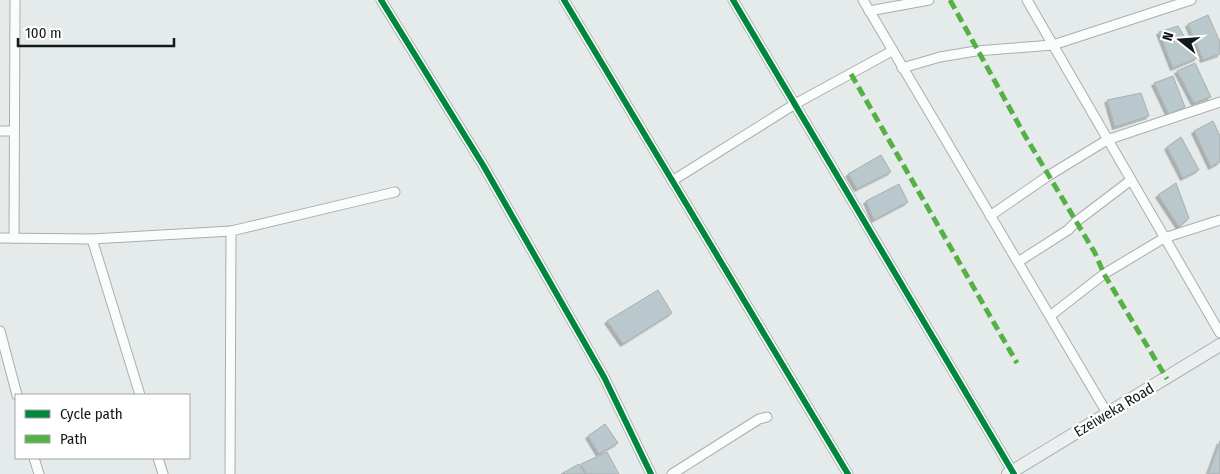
<svg xmlns="http://www.w3.org/2000/svg" width="1220" height="474" font-family="'Fira Sans Condensed',sans-serif">
	<style>
		.building { fill: #b8c8cc; stroke: #aaaeaf; filter: url(#shadow) }
		.lines { fill: none; stroke-linecap: round; stroke-linejoin: round }
		.minor-casing { stroke: #aaaeae; stroke-width: 11 }
		.secondary-casing { stroke: #aaaeae; stroke-width: 14 }
		.minor { stroke: #fbfcfc; stroke-width: 9 }
		.secondary { stroke: #ecefef; stroke-width: 12 }
		.quiet { stroke: #55b145; stroke-width: 5; stroke-dasharray: 10 5; stroke-linecap: butt }
		.cycleway-casing { stroke: #fff; stroke-width: 9 }
		.cycleway { stroke: #00873e; stroke-width: 6 }
		.labels { text-anchor: middle; dominant-baseline: central; stroke-width: 4.5; stroke-linejoin: round; paint-order: stroke }
		.street-label { font-size: 15px; fill: #131818; stroke: #fff }
	</style>
	<defs>
		<filter id="shadow"><feDropShadow dx="-2.5" dy="2.5" stdDeviation="0" flood-color="#0004"/></filter>
	</defs>
	<rect width="100%" height="100%" fill="#e5ebeb"/>
	<!-- building -->
	<g class="building">
		<polygon points="1208,15 1220,42 1220,54 1203,60 1188,24"/>
		<polygon points="1178,26 1197,58 1173,68 1159,32"/>
		<polygon points="1195,63 1211,97 1194,103 1177,71"/>
		<polygon points="1173,76 1185,107 1169,115 1154,83"/>
		<polygon points="1141,93 1149,116 1115,127 1107,100"/>
		<polygon points="1213,121 1220,136 1220,162 1211,167 1194,131"/>
		<polygon points="1181,137 1199,170 1183,178 1167,147"/>
		<polygon points="881,155 891,172 857,189 848,174"/>
		<polygon points="1176,183 1189,218 1179,227 1158,195"/>
		<polygon points="899,184 908,202 874,220 866,201"/>
		<polygon points="658,290 672,313 623,344 607,321"/>
		<polygon points="605,424 618,443 599,454 588,436"/>
		<polygon points="1220,441 1220,474 1208,474"/>
		<polygon points="607,452 619,474 586,474 581,464"/>
		<polygon points="579,464 585,474 561,474"/>
	</g>
	<g class="lines">
		<defs>
			<g id="minor">
				<polyline points="381,0 483,165 604,377 651,474"/>
				<polyline points="564,0 848,474"/>
				<polyline points="733,0 1014,474"/>
				<polyline points="863,0 1107,413"/>
				<polyline points="1027,0 1053,45 1191,0"/>
				<polyline points="869,11 929,0"/>
				<polyline points="902,68 940,57 976,51 1053,45 1220,333"/>
				<polyline points="0,131 14,131"/>
				<polyline points="672,181 795,104 892,51"/>
				<polyline points="990,216 1048,176 1107,140 1220,102"/>
				<polyline points="0,238 92,239 231,231 395,192"/>
				<polyline points="14,238 15,0"/>
				<polyline points="92,239 140,395"/>
				<polyline points="1018,262 1068,230 1077,221 1131,180"/>
				<polyline points="1050,316 1104,274 1164,238 1220,220"/>
				<polyline points="0,331 17,395"/>
				<polyline points="34,458 39,474"/>
				<polyline points="158,458 163,474"/>
				<polyline points="230,474 231,231"/>
				<polyline points="672,474 759,419 767,417"/>
			</g>
			<polyline id="secondary" points="1008,474 1220,345"/>
		</defs>
		<!-- minor casing -->
		<use href="#minor" class="minor-casing"/>
		<!-- secondary casing -->
		<use href="#secondary" class="secondary-casing"/>
		<!-- minor -->
		<use href="#minor" class="minor"/>
		<!-- secondary -->
		<use href="#secondary" class="secondary"/>
		<!-- quiet -->
		<g class="quiet">
			<polyline points="950,0 1024,134 1095,253 1104,274 1167,379"/>
			<polyline points="851,74 1017,363"/>
		</g>
		<defs>
			<g id="cycleway">
				<polyline points="381,0 483,165 604,377 651,474"/>
				<polyline points="564,0 848,474"/>
				<polyline points="733,0 1014,474"/>
			</g>
		</defs>
		<!-- cycleway casing -->
		<use href="#cycleway" class="cycleway-casing"/>
		<!-- cycleway -->
		<use href="#cycleway" class="cycleway"/>
	</g>
	<g class="labels">
		<!-- street labels -->
		<g class="street-label">
			<text transform="translate(1114 410) rotate(-31)">Ezeiweka Road</text>
		</g>
	</g>
	<!-- legend -->
	<rect x="15" y="394" width="175" height="65" fill="#ffffff" stroke="#a1a3a3"/>
	<rect x="25" y="410" width="25" height="8" fill="#00873e" stroke="#a1a3a3"/>
	<text x="60" y="419" font-size="15" fill="#131818">Cycle path</text>
	<rect x="25" y="435" width="25" height="8" fill="#55b145" stroke="#a1a3a3"/>
	<text x="60" y="444" font-size="15" fill="#131818">Path</text>
	<!-- north arrow -->
	<g transform="translate(1180 40) rotate(287)" stroke="#ffffff" stroke-width="4" paint-order="stroke">
	<path d="M0-4L9 19L0 12L-9 19Z" fill="#131818"/>
	<text y="-8" font-size="14" font-weight="bold" text-anchor="middle" fill="#131818">N</text>
	</g>
	<!-- scale -->
	<path d="M18 38v8h156v-8" fill="none" stroke="#131818" stroke-width="2.5"/>
	<text x="25" y="38" font-size="15" fill="#131818" stroke="#ffffff" stroke-width="4" paint-order="stroke">100 m</text>
</svg>
